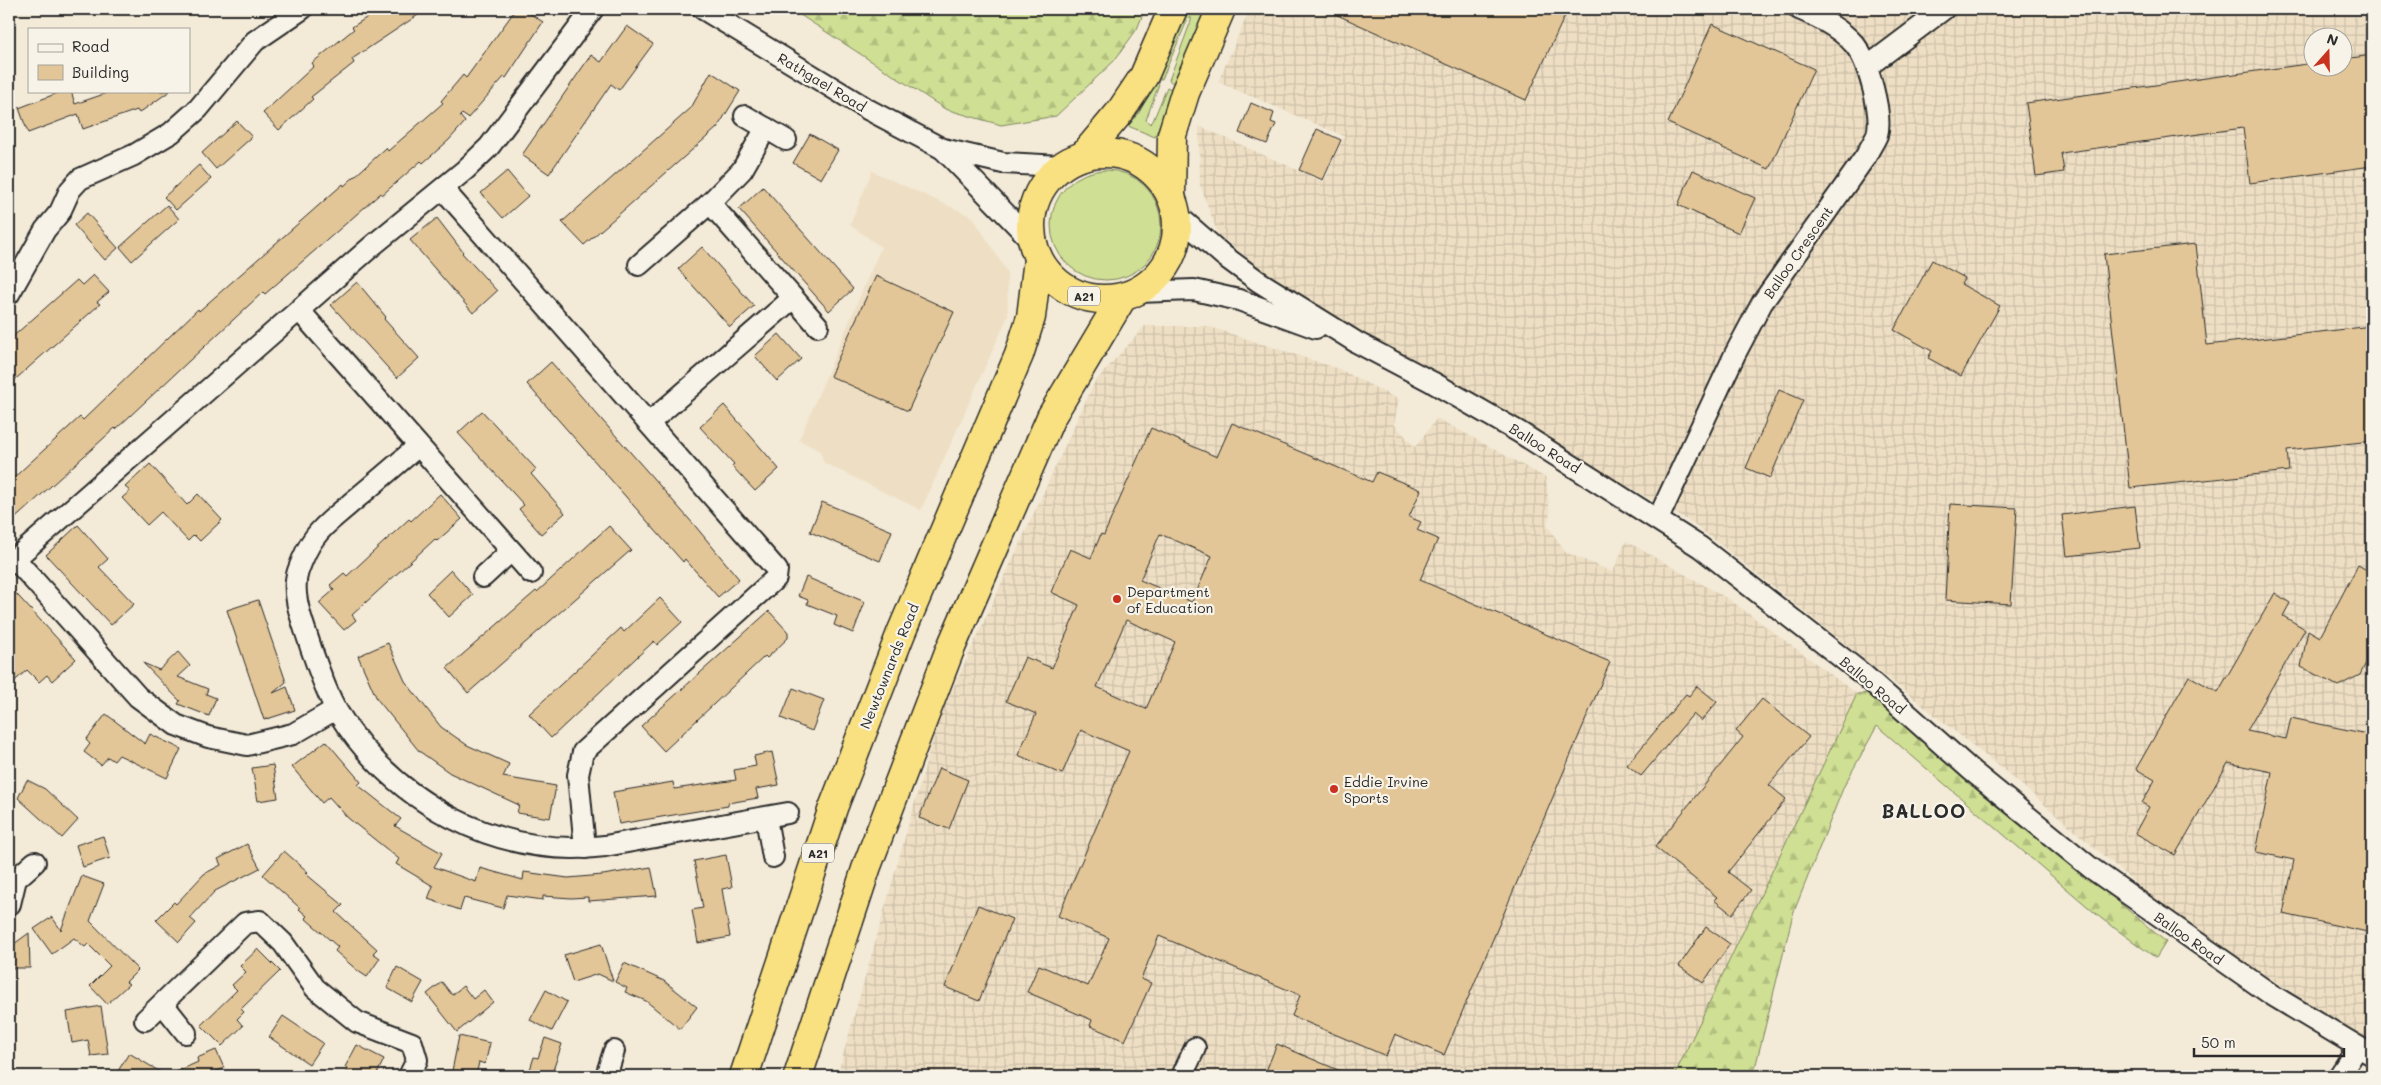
<svg xmlns="http://www.w3.org/2000/svg" width="2381" height="1085" font-family="Mali,sans-serif">
	<style>
		.built { fill: #eedfc4 }
		.industrial { fill: url(#industrial-grid); fill-rule: evenodd }
		.green { fill: #cfdf93; stroke: #7d855f }
		.forest { fill: url(#forest-firs); stroke: #7d855f }
		.building { fill: #e3c697; stroke: #2b2b2b; fill-rule: evenodd }
		.lines { fill: none; stroke-linecap: round; stroke-linejoin: round }
		.minor-casing { stroke: #2b2b2b; stroke-width: 24 }
		.highway-casing { stroke: #2b2b2b; stroke-width: 31 }
		.minor { stroke: #f7f3e8; stroke-width: 20 }
		.highway { stroke: #f9e181; stroke-width: 28 }
		.poi-dot { fill: #c8321e; stroke: #f7f3e8; stroke-width: 2 }
		.labels { text-anchor: middle; dominant-baseline: central; stroke-width: 4.5; stroke-linejoin: round; paint-order: stroke }
		.shield { fill: #f7f3e8; stroke: #686764; stroke-width: 1 }
		.shield-label { font-size: 12px; font-weight: bold; fill: #2b2b2b }
		.street-label { font-size: 14px; fill: #2b2b2b; stroke: #f7f3e8 }
		.poi-label { font-size: 14px; fill: #2b2b2b; stroke: #f7f3e8; text-anchor: start }
		.district-label { font-size: 19px; font-weight: bold; letter-spacing: 1px; fill: #2b2b2b; stroke: #f7f3e8 }
	</style>
	<defs>
		<pattern id="industrial-grid" width="8" height="8" patternUnits="userSpaceOnUse" patternTransform="scale(1.25)"><rect width="8" height="8" fill="#eedfc4"/><path d="M0 4h8M4 0v8" fill="none" stroke="#ccc0a9"/></pattern>
		<pattern id="forest-firs" width="22" height="20" patternUnits="userSpaceOnUse" patternTransform="scale(1.25)"><rect width="22" height="20" fill="#cfdf93"/><path d="M5 1l3.5 6h-7zM16 11l3.5 6h-7z" fill="#b2c07f"/></pattern>
	</defs>
	<rect width="100%" height="100%" fill="#f3ead8"/>
	<filter id="ink" filterUnits="userSpaceOnUse"><feTurbulence type="fractalNoise" baseFrequency=".02" numOctaves="2"/><feDisplacementMap in="SourceGraphic" scale="10" xChannelSelector="R" yChannelSelector="G"/><feConvolveMatrix kernelMatrix="1 2 1 2 8 2 1 2 1" color-interpolation-filters="sRGB"/></filter>
	<g filter="url(#ink)">
		<!-- built -->
		<polygon class="built" points="872,171 973,217 1007,272 1008,316 921,510 824,463 820,451 799,440 881,247 850,225"/>
		<!-- industrial -->
		<g class="industrial">
			<path d="M 1250,9 L 2372,9 L 2372,1042 L 2183,924 L 2010,775 L 1694,524 L 1387,350 L 1278,283 L 1218,234 L 1200,185 L 1199,126 L 1324,182 L 1344,136 L 1218,82 ZM 2314,38 L 2344,38 L 2344,68 L 2314,68 Z"/>
			<polygon points="1145,326 1207,326 1339,369 1399,400 1394,424 1415,447 1437,418 1546,478 1550,513 1547,525 1565,552 1613,572 1626,541 1730,600 1857,694 1674,1076 837,1076 938,721 1094,383"/>
		</g>
		<!-- green -->
		<g class="green">
			<polygon points="1188,9 1207,9 1175,85 1169,80 1191,21 1191,17 1187,21 1162,79 1157,78"/>
			<polygon points="1155,82 1159,84 1146,120 1150,124 1153,121 1167,87 1173,90 1155,137 1128,126 1140,111"/>
			<circle cx="1106" cy="225" r="55"/>
		</g>
		<!-- forest -->
		<g class="forest">
			<polygon points="791,9 1145,9 1137,29 1114,61 1056,116 1001,125 945,109"/>
			<polygon points="1870,693 2166,942 2156,958 2102,919 1877,726 1844,786 1793,914 1753,1076 1674,1076 1857,694"/>
		</g>
		<!-- building -->
		<g class="building">
			<polygon points="380,9 427,9 352,59 354,63 311,97 313,99 279,130 263,113 314,66 312,63 354,29 352,27"/>
			<polygon points="516,9 523,9 543,22 506,78 504,77 468,118 462,114 460,116 465,122 449,140 423,163 421,161 382,195 381,193 265,294 263,292 116,429 115,428 9,524 9,482 80,417 83,420 198,309 199,311 343,184 344,186 386,148 388,151 443,103 441,101 463,75 466,78"/>
			<polygon points="1324,9 1568,9 1526,100"/>
			<polygon points="1712,24 1814,69 1769,169 1668,123"/>
			<polygon points="627,26 653,44 619,90 611,84 549,174 522,155 591,55 601,62"/>
			<polygon points="2372,55 2372,166 2250,183 2243,128 2061,153 2064,172 2036,176 2026,103 2314,63 2314,68 2344,68 2344,59"/>
			<polygon points="711,72 740,91 717,128 584,245 562,222 691,108"/>
			<polygon points="63,91 71,91 75,104 113,91 170,91 139,113 137,110 83,129 78,114 28,133 19,108"/>
			<polygon points="1251,103 1274,113 1271,122 1276,124 1267,144 1239,133"/>
			<polygon points="237,121 252,137 216,169 202,153"/>
			<polygon points="1317,129 1341,140 1323,180 1299,170"/>
			<polygon points="810,134 838,150 821,179 793,163"/>
			<polygon points="199,165 211,179 176,210 164,197"/>
			<polygon points="1693,170 1755,198 1739,233 1678,205"/>
			<polygon points="507,171 528,196 503,218 481,193"/>
			<polygon points="763,187 853,289 829,311 739,209"/>
			<polygon points="167,205 179,219 132,261 120,247"/>
			<polygon points="87,213 118,248 105,260 74,225"/>
			<polygon points="437,218 463,252 462,253 497,291 473,313 410,240"/>
			<polygon points="2196,244 2207,345 2372,326 2372,441 2287,450 2289,471 2130,488 2104,254"/>
			<polygon points="702,247 754,306 730,327 678,269"/>
			<polygon points="1932,260 1965,278 1961,284 2000,306 1961,376 1928,358 1932,351 1894,330"/>
			<polygon points="93,275 109,292 97,302 100,304 9,385 9,340 77,280 82,285"/>
			<polygon points="876,276 954,312 908,411 830,376"/>
			<polygon points="357,282 386,317 384,319 419,358 397,378 331,305"/>
			<polygon points="779,334 801,359 777,381 755,356"/>
			<polygon points="551,362 696,527 739,579 718,597 685,559 683,562 527,384"/>
			<polygon points="1779,390 1803,400 1770,478 1746,468"/>
			<polygon points="724,405 779,469 755,491 732,466 734,464 700,427"/>
			<polygon points="482,411 536,469 531,474 565,513 541,534 519,509 524,505 458,433"/>
			<path d="M 1232,423 L 1372,482 L 1377,472 L 1421,490 L 1409,517 L 1421,522 L 1417,530 L 1438,539 L 1420,580 L 1610,662 L 1444,1055 L 1395,1034 L 1386,1056 L 1292,1016 L 1300,995 L 1159,936 L 1141,979 L 1151,983 L 1125,1041 L 1090,1026 L 1092,1020 L 1027,992 L 1039,965 L 1088,986 L 1109,938 L 1058,916 L 1129,751 L 1081,730 L 1062,774 L 1018,755 L 1036,714 L 1006,701 L 1025,657 L 1052,668 L 1079,605 L 1051,592 L 1070,549 L 1091,558 L 1101,534 L 1104,535 L 1151,428 L 1217,457 ZM 1160,534 L 1212,556 L 1192,602 L 1140,580 ZM 1126,620 L 1175,642 L 1146,709 L 1097,687 Z"/>
			<polygon points="150,464 187,505 198,494 222,520 200,541 194,535 188,541 161,512 147,525 122,498 130,491 125,487"/>
			<polygon points="440,494 462,519 437,541 435,539 352,615 356,620 344,630 319,603 334,590 330,585 344,573 347,576 409,519 411,521"/>
			<polygon points="822,502 892,531 880,561 810,532"/>
			<polygon points="1950,504 2017,508 2011,604 1945,600"/>
			<polygon points="2135,506 2140,548 2067,556 2062,515"/>
			<polygon points="78,525 108,559 99,567 134,604 111,625 46,555"/>
			<polygon points="609,526 631,550 468,693 447,668 536,591 537,592"/>
			<polygon points="2358,565 2372,573 2372,651 2360,675 2338,686 2301,667 2308,630 2320,637"/>
			<polygon points="451,570 473,595 449,617 427,593"/>
			<polygon points="806,577 865,602 853,633 834,625 837,616 807,604 808,600 798,596"/>
			<polygon points="9,586 76,659 52,681 47,675 39,682 27,670 9,686"/>
			<polygon points="2275,593 2290,603 2283,616 2305,629 2247,731 2286,739 2291,718 2372,735 2372,933 2283,914 2294,860 2256,852 2272,772 2228,763 2175,855 2135,833 2149,807 2142,803 2155,780 2136,769 2189,676 2218,692"/>
			<polygon points="660,598 682,622 657,645 654,641 551,738 529,714 621,628 624,632"/>
			<polygon points="258,600 286,682 273,693 287,687 295,710 264,720 227,610"/>
			<polygon points="769,611 788,632 788,638 767,658 765,656 664,751 641,726"/>
			<polygon points="388,643 405,681 441,727 467,745 509,764 503,777 556,786 550,818 517,813 519,805 450,773 419,751 377,699 358,656"/>
			<polygon points="178,652 190,666 178,677 208,689 206,694 216,698 209,716 178,704 180,701 143,663 159,670"/>
			<polygon points="1697,686 1717,702 1701,721 1693,714 1641,776 1627,765 1686,694 1689,696"/>
			<polygon points="793,688 824,700 812,731 781,718"/>
			<polygon points="1762,699 1809,737 1769,785 1786,799 1728,872 1751,890 1732,914 1714,900 1717,897 1655,847 1743,737 1736,731"/>
			<polygon points="106,714 145,744 150,734 181,749 167,778 119,755 114,761 108,757 101,765 84,752 90,744 86,740"/>
			<polygon points="326,741 361,782 358,785 401,819 395,826 442,853 434,867 476,882 480,868 523,880 524,872 568,878 603,875 651,867 657,896 588,901 588,897 571,898 543,896 543,900 507,895 503,908 464,898 460,910 428,899 433,886 396,864 399,859 348,818 329,797 322,803 292,767"/>
			<polygon points="772,752 779,785 756,789 758,798 728,803 728,806 619,824 613,792 673,782 674,789 736,780 734,770 756,766 754,756"/>
			<polygon points="273,765 278,798 258,801 252,768"/>
			<polygon points="939,768 968,780 949,829 919,818"/>
			<polygon points="27,780 45,789 78,820 62,838 18,798"/>
			<polygon points="103,836 110,858 83,867 76,845"/>
			<polygon points="247,844 260,868 215,891 190,918 196,923 179,942 156,920 174,902 176,904 204,874 221,865 218,859"/>
			<polygon points="284,851 308,872 306,874 343,905 336,912 377,949 373,953 380,958 367,977 358,971 335,951 338,947 305,918 307,916 299,909 300,908 263,875"/>
			<polygon points="726,855 732,887 722,889 730,937 698,943 692,910 703,908 694,861"/>
			<polygon points="82,876 104,884 90,921 138,970 126,982 129,984 107,1004 90,986 110,966 88,944 85,947 74,938 52,954 34,929 52,917 61,930"/>
			<polygon points="978,905 1012,919 979,1001 945,987"/>
			<polygon points="1706,927 1730,944 1703,983 1679,966"/>
			<polygon points="29,933 30,968 9,968 9,944 14,944"/>
			<polygon points="601,944 613,981 598,974 573,982 564,955"/>
			<polygon points="258,949 280,971 241,1009 244,1012 237,1019 243,1026 222,1046 201,1025 237,990 232,985 246,972 240,966"/>
			<polygon points="624,963 664,981 697,1007 680,1029 646,1001 625,992 627,988 615,982"/>
			<polygon points="397,967 423,982 412,1002 387,988"/>
			<polygon points="442,982 452,995 463,986 473,999 484,990 493,1002 457,1032 427,994"/>
			<polygon points="546,990 567,1002 552,1031 530,1020"/>
			<polygon points="101,1006 108,1054 91,1056 88,1040 72,1043 67,1012"/>
			<polygon points="283,1016 323,1043 309,1064 269,1037"/>
			<polygon points="459,1036 490,1043 485,1064 479,1062 476,1076 451,1076"/>
			<polygon points="545,1038 562,1044 551,1076 528,1076 534,1057 538,1058"/>
			<polygon points="1277,1044 1352,1076 1264,1076"/>
			<polygon points="357,1045 384,1059 376,1076 344,1076 348,1068 345,1067"/>
			<polygon points="216,1050 224,1068 206,1076 115,1076 129,1053 167,1076 198,1062 197,1058"/>
		</g>
		<g class="lines">
			<defs>
				<g id="minor">
					<polyline points="703,9 869,110 943,149 1003,163 1061,166"/>
					<polyline points="1867,67 1944,9"/>
					<polyline points="745,116 786,140"/>
					<polyline points="943,149 1032,241"/>
					<polyline points="443,189 777,570 776,578 583,752 578,775 585,848"/>
					<polyline points="710,203 818,326"/>
					<polyline points="1177,215 1224,256 1258,281 1356,342 1432,382 1519,432 1700,547 1865,676 1972,771 2091,868 2272,995 2372,1055"/>
					<polyline points="639,265 710,203 742,170 766,128"/>
					<polyline points="1138,292 1194,290 1239,300 1316,328"/>
					<polyline points="9,294 45,230 60,212 70,190 80,179 134,155 171,133 198,109 255,41 302,9"/>
					<polyline points="299,310 531,573"/>
					<polyline points="649,423 793,298"/>
					<path d="M 417,447 C 395,466 373,485 351,503 C 339,514 324,524 315,537 C 308,546 302,560 298,571 C 290,595 304,625 311,648 C 318,668 326,692 337,711 C 394,803 497,859 605,846 L 788,813"/>
					<path d="M 1658,519 L 1735,354 L 1762,303 L 1866,156 C 1869,149 1874,142 1877,135 C 1883,115 1868,60 1854,44 C 1840,28 1818,17 1799,9"/>
					<polyline points="15,559 138,697 176,725 208,737 247,745 293,734 336,709"/>
					<polyline points="9,564 372,246 465,170 489,147 593,9"/>
					<polyline points="483,577 511,551"/>
					<polyline points="766,818 773,857"/>
					<polyline points="10,904 16,879 35,862"/>
					<polyline points="163,1004 186,1033"/>
					<polyline points="145,1020 245,923 260,921 283,943 315,988 357,1022 412,1043 417,1060 409,1076"/>
					<polyline points="606,1076 614,1051"/>
					<polyline points="1182,1076 1195,1048"/>
					<polyline points="2339,1076 2358,1047"/>
				</g>
				<g id="highway">
					<circle cx="1104" cy="226" r="73"/>
					<polyline points="1083,156 1120,112 1144,76 1173,9"/>
					<polyline points="1171,196 1172,135 1185,93 1221,9"/>
					<polyline points="744,1076 833,808 901,633 1019,355 1031,317 1038,259"/>
					<polyline points="798,1076 867,866 949,652 1051,417 1122,298"/>
				</g>
			</defs>
			<!-- minor casing -->
			<use href="#minor" class="minor-casing"/>
			<!-- highway casing -->
			<use href="#highway" class="highway-casing"/>
			<!-- minor -->
			<use href="#minor" class="minor"/>
			<!-- highway -->
			<use href="#highway" class="highway"/>
		</g>
	</g>
	<!-- markers -->
	<g class="poi-dot">
		<circle cx="1117" cy="599" r="5"/>
		<circle cx="1334" cy="789" r="5"/>
	</g>
	<g class="labels">
		<!-- shield labels -->
		<g class="shield">
			<rect x="1068" y="286.5" width="32" height="19" rx="4"/>
			<rect x="802" y="843.5" width="32" height="19" rx="4"/>
		</g>
		<g class="shield-label">
			<text x="1084" y="296">A21</text>
			<text x="818" y="853">A21</text>
		</g>
		<!-- street labels -->
		<g class="street-label">
			<text transform="translate(822 82) rotate(31)">Rathgael Road</text>
			<text transform="translate(1798 252) rotate(-55)">Balloo Crescent</text>
			<text transform="translate(1545 448) rotate(32)">Balloo Road</text>
			<text transform="translate(889 666) rotate(-68)">Newtownards Road</text>
			<text transform="translate(1873 685) rotate(40)">Balloo Road</text>
			<text transform="translate(2189 938) rotate(35)">Balloo Road</text>
		</g>
		<!-- poi labels -->
		<g class="poi-label">
			<text x="1127" y="591">Department<tspan x="1127" dy="16">of Education</tspan></text>
			<text x="1344" y="781">Eddie Irvine<tspan x="1344" dy="16">Sports</tspan></text>
		</g>
		<!-- district labels -->
		<g class="district-label">
			<text x="1924" y="810">BALLOO</text>
		</g>
	</g>
	<!-- margin -->
	<rect width="2381" height="1085" fill="none" stroke="#f7f3e8" stroke-width="30"/>
	<rect x="15" y="15" width="2351" height="1055" fill="none" stroke="#2b2b2b" stroke-width="2" filter="url(#ink)"/>
	<!-- legend -->
	<rect x="28" y="28" width="162" height="65" fill="#f7f3e8" stroke="#a5a39c"/>
	<rect x="38" y="44" width="25" height="8" fill="#f7f3e8" stroke="#a5a39c"/>
	<text x="72" y="52" font-size="15" fill="#2b2b2b">Road</text>
	<rect x="38" y="65" width="25" height="15" fill="#e3c697" stroke="#a5a39c"/>
	<text x="72" y="78" font-size="15" fill="#2b2b2b">Building</text>
	<!-- north arrow -->
	<g transform="translate(2328 52) rotate(20)"><circle r="24" fill="#f7f3e8" stroke="#a5a39c"/>
	<path d="M0-4L9 19L0 12L-9 19Z" fill="#c8321e"/>
	<text y="-8" font-size="14" font-weight="bold" text-anchor="middle" fill="#2b2b2b">N</text>
	</g>
	<!-- scale -->
	<path d="M2194 1048v8h150v-8" fill="none" stroke="#2b2b2b" stroke-width="2.5"/>
	<text x="2201" y="1048" font-size="15" fill="#2b2b2b" stroke="#f7f3e8" stroke-width="4" paint-order="stroke">50 m</text>
</svg>
